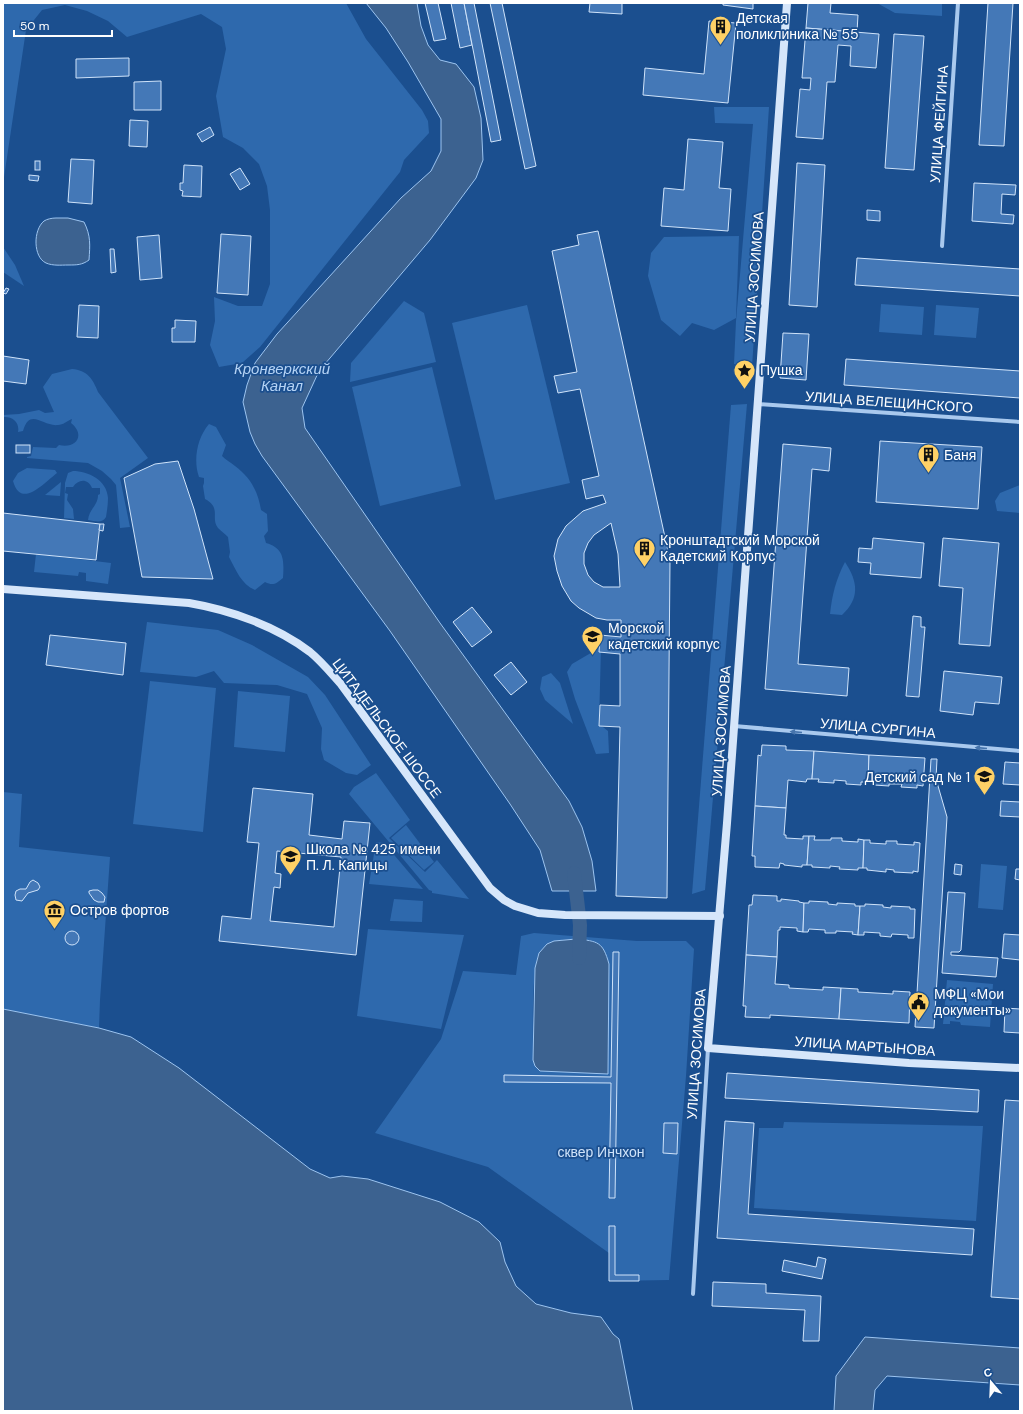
<svg xmlns="http://www.w3.org/2000/svg" width="1023" height="1414" font-family="'DM Sans',sans-serif">
	<style>
		.green { fill: #2e69ad; fill-rule: evenodd }
		.water { fill: #3c6290; stroke: #9cc4f0 }
		.lines { fill: none; stroke-linecap: round; stroke-linejoin: round }
		.canal { stroke: #3c6290; stroke-width: 14 }
		.building { fill: #4478b7; stroke: #cfe3fa; fill-rule: evenodd }
		.street { stroke: #a9c9ee; stroke-width: 4 }
		.secondary { stroke: #d6e6fa; stroke-width: 8 }
		.oneway { fill: #4674ac }
		.labels { text-anchor: middle; dominant-baseline: central; stroke-width: 3.5; stroke-linejoin: round; paint-order: stroke }
		.poi-label { font-size: 14px; fill: #fff; stroke: #1b4f8f; text-anchor: start }
		.street-label { font-size: 14px; fill: #fff; stroke: #1b4f8f }
		.park-label { font-size: 14px; fill: #cfe3fa; stroke: #1b4f8f }
		.water-label { font-size: 15px; font-style: italic; fill: #b5d3f5; stroke: #1b4f8f }
	</style>
	<rect width="100%" height="100%" fill="#1b4f8f"/>
	<!-- green -->
	<g class="green">
		<polygon points="3,3 346,3 366,39 422,110 428,121 429,133 404,160 400,172 260,347 242,363 219,367 210,345 215,321 214,297 238,306 262,306 270,284 270,210 267,186 259,164 243,148 223,137 216,96 226,49 222,27 201,14 127,37 108,21 87,11 65,5 42,10 26,30 3,184"/>
		<polygon points="877,3 942,3 942,16 895,13"/>
		<polygon points="714,107 769,107 752,367 734,364 736,321 753,124 715,123"/>
		<polygon points="739,236 736,318 714,330 692,323 680,336 661,320 648,276 651,253 664,237"/>
		<polygon points="3,247 15,265 24,286 3,272"/>
		<polygon points="404,301 424,313 436,362 350,382 351,363"/>
		<polygon points="881,304 924,307 922,335 879,332"/>
		<polygon points="527,305 570,483 495,500 452,323"/>
		<polygon points="936,305 979,308 976,338 934,335"/>
		<polygon points="432,367 461,486 380,506 352,387"/>
		<path d="M 72,369 C 87,370 93,379 98,392 L 148,458 L 120,478 L 130,527 L 120,528 L 116,485 L 111,479 L 102,471 L 88,463 L 27,458 L 27,457 L 31,456 L 33,447 L 56,448 L 59,445 C 76,449 86,435 71,423 L 72,419 C 67,421 63,425 58,425 C 43,427 30,407 23,431 L 18,432 C 20,422 12,416 3,417 L 3,415 L 19,414 L 39,410 L 45,413 L 54,412 L 43,387 L 52,374 Z"/>
		<polygon points="747,404 705,890 692,894 731,405"/>
		<path d="M 209,424 L 216,427 L 226,445 L 222,456 C 226,460 230,462 235,466 C 250,477 258,491 261,510 L 267,514 L 268,531 L 264,536 L 266,543 C 285,548 284,562 283,578 C 276,584 273,586 265,582 L 255,590 C 241,584 236,570 229,557 L 230,552 L 228,537 C 225,534 221,531 218,528 C 210,518 222,508 205,499 L 203,486 L 204,483 L 204,478 L 199,477 C 193,460 197,438 209,424 Z"/>
		<path d="M 27,468 L 55,470 L 57,473 C 45,482 21,510 13,481 L 18,473 Z"/>
		<path d="M 73,471 C 88,471 107,480 108,498 C 108,504 107,511 106,517 C 102,524 95,521 88,520 C 89,509 98,506 98,495 L 100,494 L 100,488 L 92,488 C 88,478 78,479 73,487 L 66,487 L 65,493 L 68,494 L 67,500 L 73,509 L 74,519 L 64,518 L 65,483 L 68,473 Z"/>
		<polygon points="61,482 60,496 45,495"/>
		<polygon points="1020,485 1020,513 997,511 995,501 1000,493"/>
		<polygon points="36,554 111,563 108,584 86,581 86,573 79,572 78,576 34,572"/>
		<path d="M 845,562 C 858,582 860,598 842,615 L 830,614 C 832,595 836,579 845,562 Z"/>
		<polygon points="147,622 218,630 252,645 308,677 325,695 371,765 357,775 346,773 324,760 321,749 322,728 307,694 277,685 224,683 214,671 196,677 140,672"/>
		<polygon points="601,647 599,724 608,731 609,753 596,754 575,699 567,672 572,664"/>
		<polygon points="551,673 560,683 573,724 545,700 540,689 542,677"/>
		<polygon points="150,681 216,688 203,832 133,824"/>
		<polygon points="238,691 290,696 285,752 234,747"/>
		<polygon points="376,773 410,820 389,838 425,872 437,860 469,899 432,893 432,891 429,890 349,794 354,787"/>
		<polygon points="3,792 22,794 19,847 110,857 100,1000 99,1028 3,1009"/>
		<polygon points="406,825 434,862 424,870 391,838"/>
		<polygon points="376,842 384,843 423,889 369,884"/>
		<polygon points="981,864 1007,866 1003,910 978,908"/>
		<polygon points="394,899 423,901 422,922 390,921"/>
		<polygon points="368,929 464,935 441,1029 357,1016"/>
		<path d="M 534,933 L 637,941 L 686,941 L 694,949 L 686,1076 L 669,1280 L 609,1281 L 609,1253 L 488,1167 L 375,1133 L 441,1039 L 463,971 L 516,975 L 521,936 ZM 576,939 L 594,941 L 533,1060 C 533,1042 531,962 540,952 C 553,939 559,940 576,939 Z"/>
		<polygon points="947,980 993,984 990,1027 961,1025 960,1022 950,1021 950,1024 943,1024"/>
		<polygon points="784,1122 983,1126 976,1221 754,1208 759,1128 783,1128"/>
	</g>
	<!-- water -->
	<g class="water">
		<polygon points="366,3 417,3 421,26 428,45 440,60 456,64 474,87 481,118 483,160 476,178 430,240 319,371 302,408 305,428 440,623 569,801 582,827 592,861 596,891 552,891 540,850 510,804 390,631 262,456 255,444 250,432 243,402 247,385 255,363 277,334 401,198 431,171 441,151 441,119 408,62 386,28"/>
		<path d="M 56,218 L 68,218 L 84,222 C 91,236 90,245 89,260 C 82,265 77,265 68,265 C 61,265 53,266 46,263 C 33,257 33,230 44,221 C 47,219 52,218 56,218 Z"/>
		<path d="M 576,939 C 598,941 603,942 609,964 L 608,1074 L 540,1071 L 535,1066 L 533,1060 L 535,968 L 539,953 L 547,944 L 554,941 Z"/>
		<polygon points="3,1009 99,1028 131,1037 179,1068 310,1169 330,1178 342,1176 368,1179 440,1202 479,1222 500,1242 505,1262 516,1286 536,1304 571,1313 601,1317 613,1334 619,1339 633,1411 3,1411"/>
		<polygon points="865,1337 1020,1348 1020,1385 887,1376 875,1390 873,1411 834,1411 836,1376"/>
	</g>
	<g class="lines">
		<!-- canal -->
		<polyline class="canal" points="574,873 580,925 579,958"/>
	</g>
	<!-- building -->
	<g class="building">
		<polygon points="425,3 438,3 446,39 434,41"/>
		<polygon points="451,3 464,3 472,45 460,48"/>
		<polygon points="464,3 474,3 501,140 491,142"/>
		<polygon points="490,3 502,3 536,166 525,169"/>
		<polygon points="590,3 622,3 622,14 589,12"/>
		<polygon points="723,3 753,3 753,9 723,5"/>
		<polygon points="808,3 831,3 830,13 858,15 857,32 806,28"/>
		<polygon points="988,3 1013,3 1004,146 979,145"/>
		<polygon points="709,21 736,23 728,103 643,95 645,68 704,74"/>
		<polygon points="806,28 879,34 876,68 850,66 851,46 838,45 835,82 827,82 823,139 796,137 800,89 810,90 811,78 802,78"/>
		<polygon points="894,34 924,36 914,170 885,168"/>
		<polygon points="129,58 129,76 76,78 76,59"/>
		<polygon points="161,81 161,110 134,110 134,82"/>
		<polygon points="130,120 148,121 147,147 129,146"/>
		<polygon points="210,127 214,135 202,142 197,134"/>
		<polygon points="688,139 723,142 719,188 731,189 728,231 661,226 664,188 684,190"/>
		<polygon points="71,159 94,160 92,204 68,202"/>
		<rect x="35" y="161" width="5" height="9"/>
		<polygon points="797,163 825,165 817,307 789,305"/>
		<polygon points="184,165 202,166 201,197 182,196 183,191 180,190 180,183 183,183"/>
		<polygon points="240,168 250,184 240,190 230,174"/>
		<polygon points="29,175 39,176 38,181 29,180"/>
		<polygon points="974,183 1016,185 1015,195 1002,194 1001,214 1014,215 1013,224 972,221"/>
		<polygon points="867,210 880,211 880,221 867,220"/>
		<path d="M 598,231 L 670,560 L 667,898 L 616,896 L 620,727 L 599,726 L 600,705 L 620,706 L 620,654 L 599,652 L 600,635 L 621,637 L 621,620 L 607,620 L 596,618 L 579,608 L 571,601 L 562,586 L 557,571 L 554,556 L 558,539 L 566,526 L 583,511 L 606,503 L 603,495 L 586,499 L 582,480 L 599,476 L 580,389 L 558,393 L 554,376 L 577,372 L 552,251 L 579,245 L 577,235 ZM 611,523 L 618,554 L 620,587 L 603,587 L 594,582 L 588,575 L 584,564 L 584,553 L 588,543 L 594,535 Z"/>
		<polygon points="221,234 251,236 248,295 217,293"/>
		<polygon points="159,235 162,278 140,280 137,237"/>
		<polygon points="110,249 114,249 116,272 111,273"/>
		<polygon points="857,258 1020,269 1020,296 855,285"/>
		<polygon points="6,288 9,289 6,294 3,293"/>
		<polygon points="79,305 99,306 98,338 77,337"/>
		<polygon points="175,320 196,321 195,342 172,342 172,328 175,328"/>
		<polygon points="783,333 809,334 806,380 780,378"/>
		<polygon points="3,356 29,360 26,384 3,381"/>
		<polygon points="846,359 1020,371 1020,398 844,385"/>
		<polygon points="880,441 982,447 978,509 876,502"/>
		<polygon points="783,444 831,448 829,471 812,469 798,664 849,668 847,696 765,689"/>
		<rect x="16" y="445" width="14" height="8"/>
		<polygon points="178,461 194,509 213,579 142,577 124,478 155,464"/>
		<polygon points="3,513 100,524 96,560 3,551"/>
		<polygon points="100,524 104,524 103,531 99,530"/>
		<polygon points="873,538 924,543 921,578 870,574 871,563 858,562 859,548 872,549"/>
		<polygon points="943,538 999,543 990,646 959,644 963,588 939,586"/>
		<polygon points="472,607 492,632 472,647 453,622"/>
		<polygon points="913,616 921,617 921,627 925,627 919,697 906,696"/>
		<polygon points="50,635 126,643 123,675 46,665"/>
		<polygon points="511,662 527,682 511,695 494,675"/>
		<polygon points="944,671 1002,677 999,704 975,702 973,715 940,711"/>
		<polygon points="762,745 786,746 786,750 814,751 812,779 807,779 806,782 788,780 786,808 755,806 758,755 761,756"/>
		<polygon points="814,751 869,755 868,782 861,782 861,785 846,784 846,781 834,780 834,783 818,782 819,779 812,779"/>
		<polygon points="869,755 925,758 923,786 917,785 917,788 901,787 902,784 889,784 889,786 874,785 874,783 868,782"/>
		<polygon points="931,759 937,759 936,779 947,817 934,1028 915,1027"/>
		<polygon points="1005,762 1020,763 1020,785 1003,784"/>
		<path d="M 253,788 L 313,794 L 309,835 L 342,839 L 344,821 L 370,823 L 356,955 L 219,941 L 222,916 L 251,919 L 259,843 L 247,842 ZM 277,851 L 341,857 L 334,927 L 270,921 L 274,887 L 280,888 L 281,874 L 275,873 Z"/>
		<polygon points="1001,801 1020,802 1020,817 1000,816"/>
		<polygon points="755,806 786,808 784,835 786,835 786,838 803,839 803,836 809,836 807,865 802,865 802,867 784,865 784,864 780,863 779,868 755,867 755,856 752,856"/>
		<polygon points="809,836 815,836 814,840 831,840 831,838 842,838 842,841 858,842 858,839 864,840 863,868 858,868 858,870 839,869 840,867 830,866 830,868 812,867 812,865 807,865"/>
		<polygon points="864,840 870,840 870,843 886,844 886,841 897,841 897,844 914,845 914,842 920,843 918,872 913,871 913,873 894,872 894,870 886,869 886,872 867,870 867,868 863,868"/>
		<polygon points="955,864 962,865 961,875 954,874"/>
		<polygon points="1016,869 1020,869 1020,880 1015,879"/>
		<polygon points="33,880 38,883 40,887 38,890 28,893 22,901 16,900 15,895 16,891 20,889 26,889 30,882"/>
		<polygon points="93,890 98,890 102,893 105,897 104,902 98,902 94,900 89,893 89,891"/>
		<polygon points="948,892 965,893 961,950 959,952 951,952 951,955 998,958 996,977 942,973"/>
		<polygon points="753,895 777,896 777,901 781,901 781,899 799,901 799,902 804,903 803,932 797,931 797,928 780,927 780,930 778,930 777,957 746,955 749,905 752,905"/>
		<polygon points="809,901 828,902 828,904 837,905 837,903 855,904 855,906 860,906 858,935 852,934 853,932 836,931 836,933 825,933 825,930 809,929 808,932 803,932 804,903 809,903"/>
		<polygon points="865,904 883,905 883,907 891,908 891,906 910,907 910,909 915,909 914,938 908,938 908,935 892,934 891,937 880,936 880,933 864,932 864,935 858,935 860,906 865,906"/>
		<circle cx="72" cy="938" r="7"/>
		<polygon points="1004,934 1020,935 1020,960 1002,958"/>
		<polygon points="613,952 619,952 615,1198 609,1198 611,1083 504,1082 504,1075 611,1077"/>
		<polygon points="746,955 777,957 775,984 789,985 789,988 823,990 823,987 841,988 839,1019 770,1015 770,1018 745,1017 746,1006 743,1006"/>
		<polygon points="841,988 858,989 858,992 893,994 893,991 910,992 909,1023 839,1019"/>
		<polygon points="1005,1008 1020,1009 1020,1033 1004,1032"/>
		<polygon points="727,1073 979,1090 978,1112 725,1098"/>
		<polygon points="1005,1100 1020,1101 1020,1299 991,1297"/>
		<polygon points="725,1121 754,1123 748,1214 974,1229 972,1255 717,1238"/>
		<polygon points="664,1123 678,1123 677,1154 663,1153"/>
		<polygon points="609,1226 615,1226 615,1275 639,1275 639,1281 609,1281"/>
		<polygon points="818,1257 826,1259 822,1279 782,1271 784,1260 816,1267"/>
		<polygon points="713,1282 766,1284 766,1293 821,1296 819,1341 803,1341 805,1310 712,1306"/>
	</g>
	<g class="lines">
		<!-- street -->
		<g class="street">
			<polyline points="942,246 958,3"/>
			<polyline points="758,404 1020,422"/>
			<polyline points="734,726 1020,751"/>
			<polyline points="693,1294 708,1048"/>
		</g>
		<!-- secondary -->
		<g class="secondary">
			<polyline points="787,3 727,823 708,1048 909,1063 1020,1068"/>
			<path d="M 3,589 L 189,603 C 230,610 276,626 310,652 C 321,661 330,672 340,683 L 490,888 L 504,900 L 515,906 L 538,913 L 565,915 L 720,916"/>
		</g>
	</g>
	<!-- one-way arrows -->
	<defs><path id="oneway-solid" d="M-6-.8H1V-3.2L6.5 0L1 3.2V.8H-6Z"/></defs>
	<g class="oneway">
		<use href="#oneway-solid" transform="translate(796 732) rotate(-175)"/>
		<use href="#oneway-solid" transform="translate(981 748) rotate(-175)"/>
	</g>
	<!-- icons -->
	<defs>
		<symbol id="building-pin" viewBox="-11 -11 22 30"><path d="M0 17L-7.5 6A9.5 9.5 0 1 1 7.5 6Z" fill="#ffd166" stroke="#1b4f8f"/><path d="M-4-6H4V6H1V3H-1V6H-4ZM-2.5-4.3h1.7v1.8h-1.7ZM.8-4.3h1.7v1.8H.8ZM-2.5-1h1.7V.8h-1.7ZM.8-1h1.7V.8H.8Z" fill="#111"/></symbol>
		<symbol id="sight-pin" viewBox="-11 -11 22 30"><path d="M0 17L-7.5 6A9.5 9.5 0 1 1 7.5 6Z" fill="#ffd166" stroke="#1b4f8f"/><path d="M0-6L1.8-2.2L6-1.7L2.9 1.2L3.7 5.4L0 3.3L-3.7 5.4L-2.9 1.2L-6-1.7L-1.8-2.2Z" fill="#111"/></symbol>
		<symbol id="school-pin" viewBox="-11 -11 22 30"><path d="M0 17L-7.5 6A9.5 9.5 0 1 1 7.5 6Z" fill="#ffd166" stroke="#1b4f8f"/><path d="M0-5L7-2L0 1L-7-2ZM-4 1L0 2.5L4 1V4Q0 6-4 4Z" fill="#111"/></symbol>
		<symbol id="museum-pin" viewBox="-11 -11 22 30"><path d="M0 17L-7.5 6A9.5 9.5 0 1 1 7.5 6Z" fill="#ffd166" stroke="#1b4f8f"/><path d="M0-6L6-3V-2H-6V-3ZM-5-1h2V3h-2ZM-1-1h2V3h-2ZM3-1h2V3H3ZM-6 4H6V6H-6Z" fill="#111"/></symbol>
		<symbol id="civic-pin" viewBox="-11 -11 22 30"><path d="M0 17L-7.5 6A9.5 9.5 0 1 1 7.5 6Z" fill="#ffd166" stroke="#1b4f8f"/><path d="M-.6-6.5H3V-4.5H.6V-3L4-1V1h2V6H-6V1h2V-1L-.6-3ZM-1.2 2.5V6h2.4V2.5Z" fill="#111"/></symbol>
	</defs>
	<g fill-rule="evenodd">
		<use href="#building-pin" x="708" y="14" width="25" height="34"/>
		<use href="#sight-pin" x="732" y="358" width="25" height="34"/>
		<use href="#building-pin" x="916" y="442" width="25" height="34"/>
		<use href="#building-pin" x="632" y="536" width="25" height="34"/>
		<use href="#school-pin" x="580" y="624" width="25" height="34"/>
		<use href="#school-pin" x="972" y="764" width="25" height="34"/>
		<use href="#school-pin" x="278" y="844" width="25" height="34"/>
		<use href="#museum-pin" x="42" y="898" width="25" height="34"/>
		<use href="#civic-pin" x="906" y="990" width="25" height="34"/>
	</g>
	<g class="labels">
		<!-- poi labels -->
		<g class="poi-label">
			<text x="736" y="18">Детская<tspan x="736" dy="16">поликлиника № 55</tspan></text>
			<text x="760" y="370">Пушка</text>
			<text x="944" y="455">Баня</text>
			<text x="660" y="540">Кронштадтский Морской<tspan x="660" dy="16">Кадетский Корпус</tspan></text>
			<text x="608" y="628">Морской<tspan x="608" dy="16">кадетский корпус</tspan></text>
			<text x="970" y="777" text-anchor="end">Детский сад № 1</text>
			<text x="306" y="849">Школа № 425 имени<tspan x="306" dy="16">П. Л. Капицы</tspan></text>
			<text x="70" y="910">Остров фортов</text>
			<text x="934" y="994">МФЦ «Мои<tspan x="934" dy="16">документы»</tspan></text>
		</g>
		<!-- street labels -->
		<g class="street-label">
			<text transform="translate(939 124) rotate(-86)">УЛИЦА ФЕЙГИНА</text>
			<text transform="translate(754 277) rotate(-86)">УЛИЦА ЗОСИМОВА</text>
			<text transform="translate(889 402) rotate(4)">УЛИЦА ВЕЛЕЩИНСКОГО</text>
			<text transform="translate(387 728) rotate(53)">ЦИТАДЕЛЬСКОЕ ШОССЕ</text>
			<text transform="translate(878 728) rotate(5)">УЛИЦА СУРГИНА</text>
			<text transform="translate(721 731) rotate(-86)">УЛИЦА ЗОСИМОВА</text>
			<text transform="translate(865 1046) rotate(4)">УЛИЦА МАРТЫНОВА</text>
			<text transform="translate(696 1054) rotate(-86)">УЛИЦА ЗОСИМОВА</text>
		</g>
		<!-- park labels -->
		<g class="park-label">
			<text x="601" y="1152">сквер Инчхон</text>
		</g>
		<!-- water labels -->
		<g class="water-label">
			<text x="282" y="369">Кронверкский<tspan x="282" dy="17">Канал</tspan></text>
		</g>
	</g>
	<!-- border -->
	<rect width="1023" height="1414" fill="none" stroke="#ffffff" stroke-width="8"/>
	<!-- north arrow -->
	<g transform="translate(991 1382) rotate(341)" stroke="#1b4f8f" stroke-width="3" paint-order="stroke">
	<path d="M0-3L7 15L0 10L-7 15Z" fill="#ffffff"/>
	<text y="-6" font-size="11" font-weight="bold" text-anchor="middle" fill="#ffffff">С</text>
	</g>
	<!-- scale -->
	<path d="M14 30v6h98v-6" fill="none" stroke="#ffffff" stroke-width="2"/>
	<text x="20" y="30" font-size="12" fill="#ffffff" stroke="#1b4f8f" stroke-width="3" paint-order="stroke">50 m</text>
</svg>
